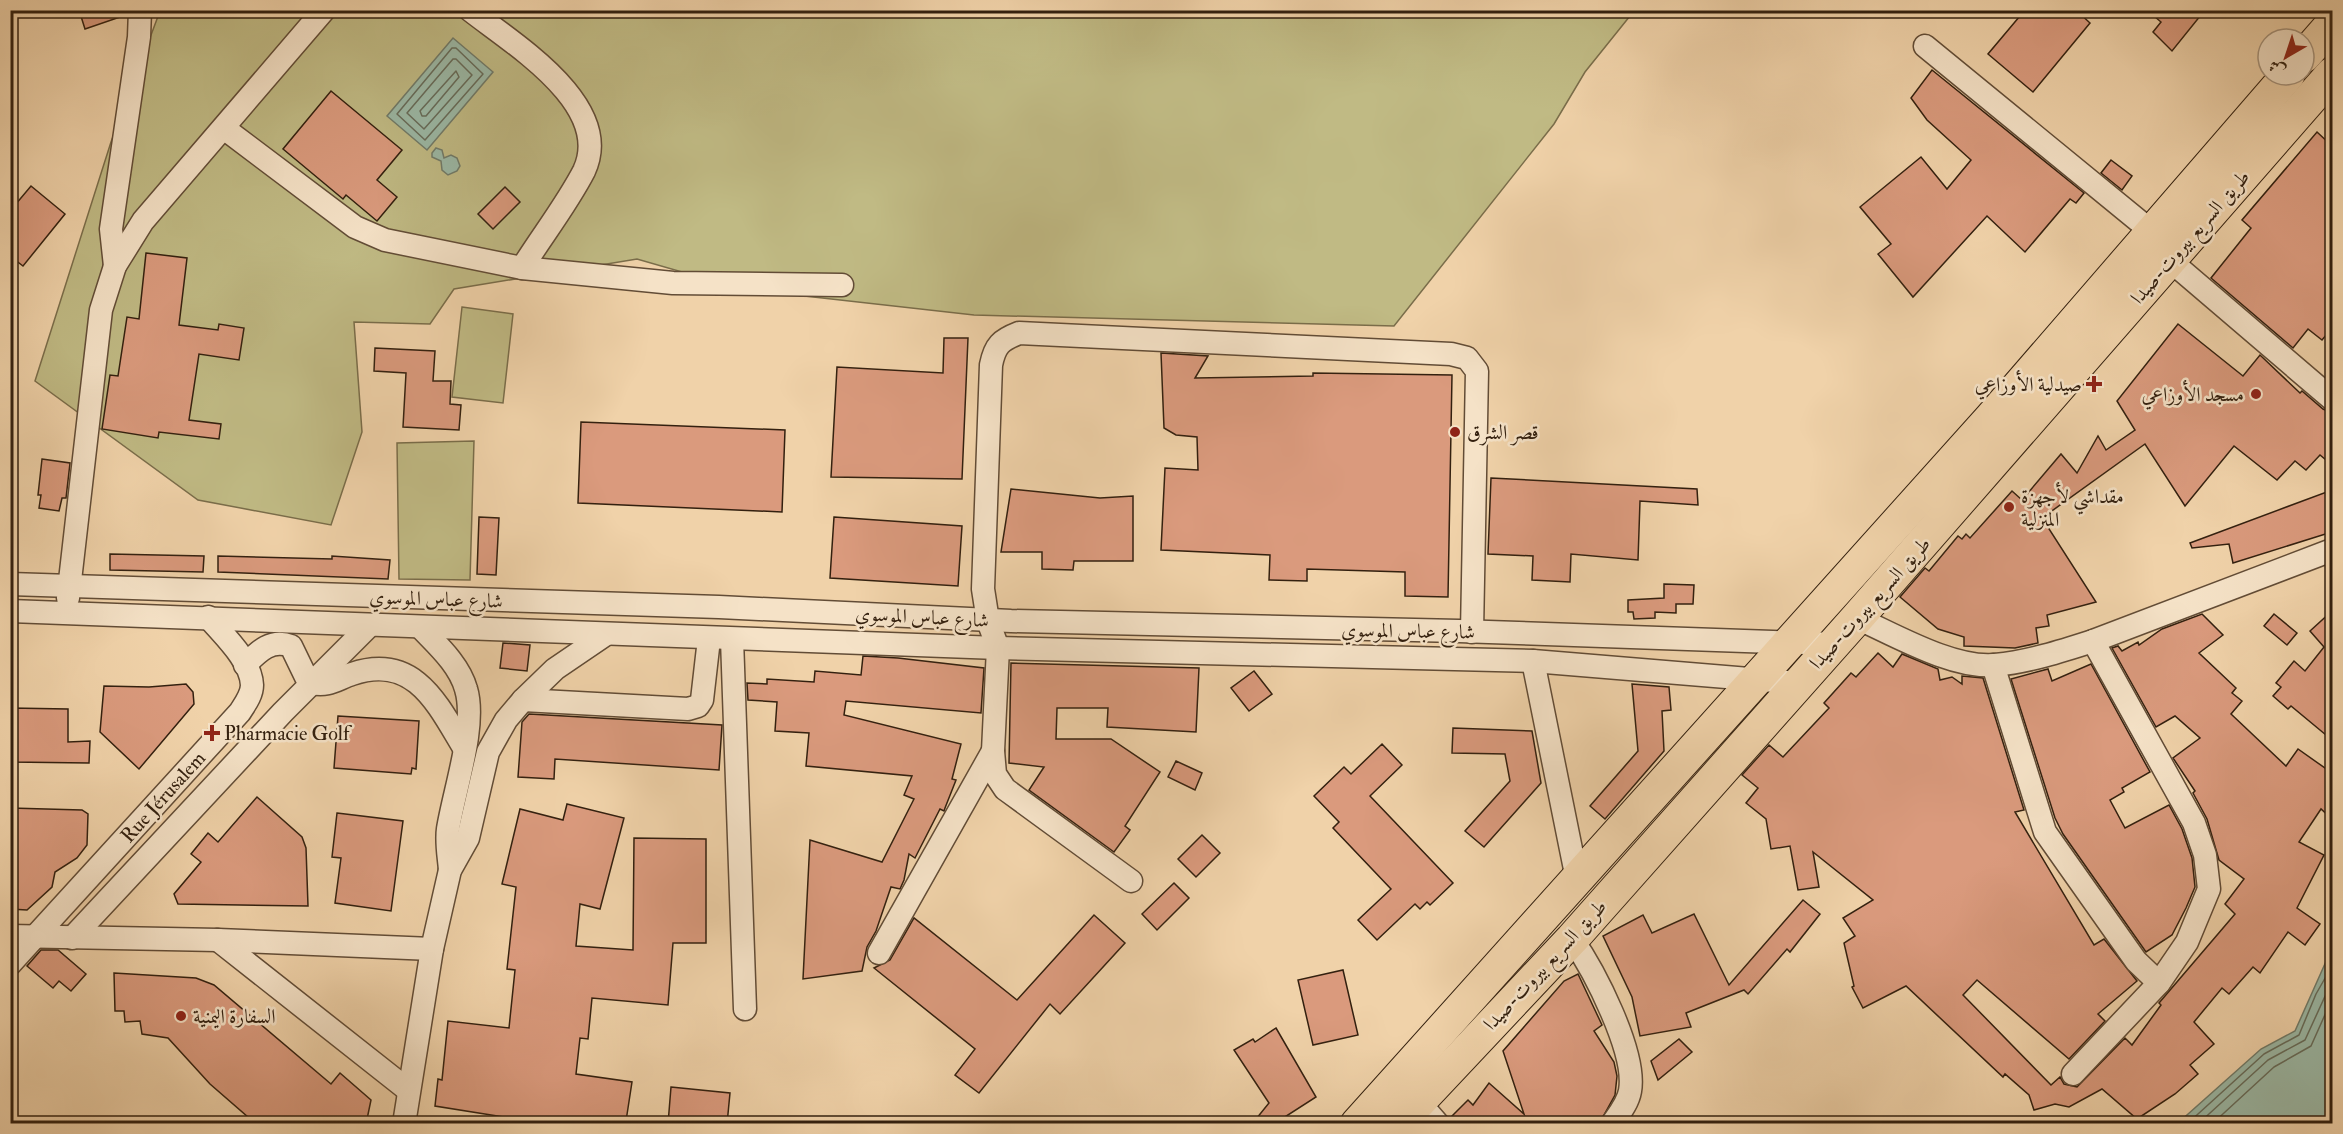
<svg xmlns="http://www.w3.org/2000/svg" width="2343" height="1134" font-family="'IM FELL Double Pica',Amiri,serif">
	<style>
		.green { fill: #c0ba84; stroke: #7a6d4a; stroke-width: 1.5 }
		.water { fill: #9bb8a5; stroke: #717b69; stroke-width: 1.5 }
		.lines { fill: none; stroke-linecap: round; stroke-linejoin: round }
		.shore { stroke: #676c5a; stroke-width: 1.5 }
		.building { fill: #da9a7d; stroke: #33200f; stroke-width: 1.5 }
		.minor-casing { stroke: #624c36; stroke-width: 25 }
		.highway-casing { stroke: #33200f; stroke-width: 35 }
		.minor { stroke: #f5e2c7; stroke-width: 22 }
		.highway { stroke: #f0d2a9; stroke-width: 33 }
		.poi-dot { fill: #8f2418; stroke: #f5e2c7; stroke-width: 2 }
		.labels { text-anchor: middle; dominant-baseline: central; stroke-width: 5; stroke-linejoin: round; paint-order: stroke }
		.street-label { font-size: 20px; fill: #33200f; stroke: #f5e2c7 }
		.poi-label { font-size: 20px; fill: #33200f; stroke: #f5e2c7; text-anchor: start }
	</style>
	<rect width="100%" height="100%" fill="#f0d2a9"/>
	<filter id="stains"><feTurbulence type="fractalNoise" baseFrequency=".00333" numOctaves="4"/><feColorMatrix values="0 0 0 0 .2 0 0 0 0 .09 0 0 0 0 .02 0 0 0 .5 -.17"/></filter>
	<radialGradient id="worn" r=".72"><stop offset=".6" stop-color="#630" stop-opacity="0"/><stop offset="1" stop-color="#630" stop-opacity=".3"/></radialGradient>
	<!-- green -->
	<g class="green">
		<polygon points="160,11 1634,11 1585,72 1554,124 1394,326 974,315 741,289 637,259 454,289 430,324 354,322 362,432 331,525 198,500 35,381 111,142"/>
		<polygon points="462,307 513,314 503,403 452,397"/>
		<polygon points="474,441 470,580 399,579 397,443"/>
	</g>
	<!-- water -->
	<g class="water">
		<polygon points="453,38 493,72 427,150 387,116"/>
		<polygon points="436,148 442,150 444,158 451,155 457,158 460,166 457,171 448,175 442,170 441,161 432,157 432,153"/>
		<polygon points="2332,948 2332,1123 2178,1123 2261,1049 2295,1031"/>
	</g>
	<g class="lines">
		<!-- shore -->
		<g class="shore">
			<polygon points="452,48 456,48 483,74 425,140 397,114"/>
			<polygon points="453,59 456,59 472,75 424,129 407,113"/>
			<polygon points="456,71 459,77 426,116 422,116 420,111"/>
			<polyline points="2187,1124 2264,1054 2299,1035 2316,994 2332,966"/>
			<polyline points="2198,1124 2268,1060 2305,1040 2332,981"/>
			<polyline points="2212,1124 2274,1067 2311,1046 2332,999"/>
		</g>
	</g>
	<!-- building -->
	<g class="building">
		<polygon points="79,10 126,10 126,15 85,29"/>
		<polygon points="2025,10 2076,10 2090,23 2033,92 1988,54"/>
		<polygon points="2147,10 2205,10 2172,51 2153,32 2161,22"/>
		<polygon points="1932,70 2084,193 2076,203 2070,199 2025,252 1987,216 1913,297 1878,254 1891,244 1860,207 1921,157 1947,189 1971,160 1927,120 1911,98"/>
		<polygon points="331,91 402,150 377,180 397,197 377,221 346,195 343,199 283,149"/>
		<polygon points="2317,132 2332,146 2332,328 2322,340 2308,329 2293,348 2211,278 2251,228 2242,220"/>
		<polygon points="2111,160 2132,176 2122,190 2101,173"/>
		<polygon points="31,186 65,214 23,266 10,256 10,211"/>
		<polygon points="505,187 520,202 493,229 478,214"/>
		<polygon points="146,253 187,258 179,325 218,330 219,324 244,328 239,360 199,354 189,420 221,424 219,439 159,432 158,438 102,429 110,375 118,376 127,317 139,319"/>
		<polygon points="2178,324 2243,376 2260,355 2300,393 2302,391 2323,409 2332,413 2332,465 2320,455 2306,470 2295,461 2277,480 2234,446 2185,506 2145,444 2042,518 2096,602 2047,615 2049,626 2036,628 2038,643 2015,648 1964,646 1964,637 1938,629 1900,597 1925,568 1929,571 1958,536 1962,539 1966,534 1970,538 2012,491 2022,500 2061,454 2077,473 2098,436 2106,450 2135,430 2117,401"/>
		<polygon points="944,338 968,338 962,479 831,477 837,367 943,373"/>
		<polygon points="375,348 435,351 433,381 451,381 450,404 461,405 459,430 403,427 406,373 374,371"/>
		<polygon points="1161,353 1208,356 1195,378 1313,376 1313,373 1452,375 1448,597 1405,596 1405,572 1307,569 1307,581 1269,580 1270,555 1161,550 1165,468 1198,470 1197,437 1176,435 1164,428"/>
		<polygon points="581,422 785,430 782,512 578,503"/>
		<polygon points="42,459 70,463 66,498 62,498 59,511 39,508 41,495 38,495"/>
		<polygon points="1491,478 1697,489 1698,505 1640,501 1638,560 1571,554 1570,582 1532,580 1533,556 1488,554"/>
		<polygon points="1011,489 1100,498 1133,496 1133,561 1074,561 1073,570 1042,569 1042,552 1001,552"/>
		<polygon points="2332,490 2332,532 2233,563 2229,544 2192,548 2190,543"/>
		<polygon points="479,517 499,518 496,575 477,574"/>
		<polygon points="834,517 962,526 958,586 830,578"/>
		<polygon points="110,554 204,556 203,572 110,570"/>
		<polygon points="218,556 332,559 332,556 390,560 388,579 218,572"/>
		<polygon points="1664,584 1694,585 1693,604 1676,604 1676,613 1655,612 1655,618 1634,619 1633,612 1628,612 1628,600 1664,598"/>
		<polygon points="2332,611 2332,740 2291,706 2288,709 2273,696 2281,687 2276,683 2294,661 2305,671 2324,647 2310,631"/>
		<polygon points="2202,614 2223,635 2199,653 2236,688 2232,693 2242,701 2231,714 2286,766 2298,749 2332,773 2332,819 2321,809 2299,842 2324,855 2297,908 2320,924 2305,945 2288,932 2260,973 2253,967 2229,994 2222,988 2194,1022 2214,1044 2190,1065 2198,1074 2175,1094 2137,1119 2102,1089 2069,1107 2055,1104 2034,1110 2029,1095 2005,1074 2003,1077 1906,986 1863,1008 1852,987 1854,986 1844,943 1855,936 1843,918 1873,900 1813,852 1819,887 1798,890 1790,846 1771,849 1766,819 1746,803 1758,788 1742,775 1769,745 1783,757 1829,708 1824,703 1851,673 1856,677 1878,653 1893,667 1902,654 1938,669 1940,680 1952,677 1962,684 1962,676 1983,678 2024,810 2015,812 2094,945 2104,939 2137,981 2098,1014 2105,1021 2069,1059 1977,980 1963,995 2051,1085 2060,1077 2064,1084 2077,1087 2125,1038 2132,1045 2161,1005 2159,1003 2235,914 2225,904 2244,879 2219,860 2207,819 2193,793 2195,791 2173,758 2200,738 2175,716 2156,727 2112,648 2118,646 2122,651 2138,642 2139,645 2162,629"/>
		<polygon points="2274,614 2297,633 2287,645 2264,626"/>
		<polygon points="503,643 530,645 527,671 500,668"/>
		<polygon points="863,656 898,658 984,668 981,713 846,701 844,715 961,744 952,779 956,780 945,808 944,811 940,809 915,858 909,854 904,880 900,889 891,887 876,931 867,947 862,971 803,979 810,840 882,862 914,799 904,795 912,776 806,766 809,733 775,731 777,702 748,700 747,683 767,684 767,679 814,682 815,671 861,675"/>
		<polygon points="1011,663 1199,668 1196,732 1107,727 1108,708 1057,708 1056,739 1111,739 1160,772 1125,826 1130,830 1114,852 1029,790 1044,767 1009,763"/>
		<polygon points="2091,664 2150,772 2122,788 2124,792 2110,800 2125,828 2169,805 2182,829 2192,858 2195,887 2186,908 2172,935 2146,952 2063,834 2055,818 2011,679 2048,669 2052,681"/>
		<polygon points="1254,671 1272,694 1249,711 1231,688"/>
		<polygon points="186,684 193,692 194,704 139,769 100,732 104,686 149,687"/>
		<polygon points="1632,684 1669,687 1671,710 1662,711 1664,751 1605,819 1590,806 1638,751"/>
		<polygon points="10,708 68,709 68,742 90,741 89,763 10,762"/>
		<polygon points="529,714 722,725 719,770 555,759 554,779 518,777 522,722"/>
		<polygon points="338,716 419,721 416,769 412,768 411,774 334,768"/>
		<polygon points="1453,728 1532,731 1541,783 1484,847 1465,831 1510,781 1505,754 1452,753"/>
		<polygon points="1382,744 1402,765 1370,796 1453,883 1430,905 1427,902 1420,909 1415,904 1377,940 1358,920 1391,889 1333,828 1339,822 1314,796 1344,767 1351,774"/>
		<polygon points="1176,761 1202,773 1195,790 1168,777"/>
		<polygon points="257,797 302,837 306,848 308,906 178,904 174,894 201,862 191,854 208,833 218,842"/>
		<polygon points="567,804 624,818 600,909 580,904 576,946 633,950 634,838 706,839 706,943 673,943 668,1005 592,998 588,1039 580,1038 576,1074 632,1082 626,1121 607,1118 606,1124 547,1124 435,1106 438,1079 442,1080 448,1021 509,1028 515,970 507,969 516,887 502,884 520,809 563,820"/>
		<polygon points="10,808 82,810 88,814 87,845 77,858 55,872 52,887 27,910 10,909"/>
		<polygon points="337,813 403,821 391,911 335,903 341,858 332,857"/>
		<polygon points="1202,835 1220,853 1196,877 1178,859"/>
		<polygon points="1174,883 1189,898 1157,930 1142,914"/>
		<polygon points="1803,900 1820,914 1790,952 1787,949 1748,994 1744,990 1686,1013 1691,1027 1640,1036 1632,997 1603,936 1643,915 1652,933 1694,914 1729,985"/>
		<polygon points="1094,915 1125,943 1060,1014 1050,1004 979,1093 955,1075 975,1049 874,968 890,960 914,918 1017,1000"/>
		<polygon points="41,950 58,950 86,974 71,991 59,981 53,988 27,966"/>
		<polygon points="1343,970 1358,1035 1313,1045 1298,980"/>
		<polygon points="114,973 196,978 214,985 331,1084 340,1073 371,1100 366,1124 256,1124 210,1084 168,1038 142,1034 140,1021 125,1022 124,1011 115,1011"/>
		<polygon points="1578,974 1602,1025 1594,1031 1614,1062 1617,1076 1615,1095 1599,1124 1451,1124 1450,1118 1468,1100 1473,1105 1489,1083 1524,1114 1503,1051 1564,981"/>
		<polygon points="1276,1028 1316,1097 1274,1124 1252,1124 1269,1103 1234,1050 1253,1039 1255,1042"/>
		<polygon points="1679,1039 1692,1052 1658,1080 1651,1061"/>
		<polygon points="671,1087 730,1093 727,1124 668,1124"/>
	</g>
	<g class="lines">
		<defs>
			<g id="minor">
				<path d="M 470,10 C 513,44 615,105 584,171 C 567,204 542,236 522,268"/>
				<polyline points="1925,46 2151,231"/>
				<polyline points="225,129 355,227 385,240 522,268 673,283 842,285"/>
				<polyline points="2160,252 2332,399"/>
				<polyline points="115,266 111,229 139,37 140,10"/>
				<polyline points="10,584 719,607 1011,621 1459,631 1833,644"/>
				<polyline points="68,598 101,310 115,266 143,221 324,10"/>
				<polyline points="10,611 998,648 1533,661 1798,683"/>
				<path d="M 1857,618 C 1895,635 1953,669 1995,665 C 2028,662 2062,651 2093,641 L 2332,550"/>
				<path d="M 420,627 C 437,645 459,664 466,689 C 477,725 454,791 448,829 C 446,842 449,857 450,870"/>
				<polyline points="732,639 745,1009"/>
				<polyline points="1533,661 1577,879"/>
				<path d="M 245,665 C 258,652 271,638 291,646 L 306,677 L 312,683 C 328,687 337,679 352,674 C 414,653 437,703 464,748"/>
				<polyline points="1993,665 2045,832 2136,961 2159,983"/>
				<polyline points="523,700 688,709 698,706 702,700 709,639"/>
				<path d="M 1131,881 L 1005,789 L 995,774 L 993,751 L 998,648 L 988,621 L 983,589 L 991,365 C 995,345 1001,340 1019,333 L 1451,354 L 1467,358 L 1477,371 L 1472,632"/>
				<polyline points="10,936 218,940 432,949"/>
				<polyline points="72,938 283,712 368,627"/>
				<path d="M 1572,939 C 1594,970 1637,1053 1630,1091 C 1628,1103 1619,1114 1612,1124"/>
				<polyline points="218,940 408,1090"/>
				<polyline points="879,953 993,751"/>
				<path d="M 10,964 L 240,712 C 245,704 252,695 252,685 C 251,660 223,635 208,617"/>
				<polyline points="2073,1074 2159,983 2187,942 2209,889 2205,855 2194,823 2093,641"/>
				<polyline points="1418,1101 1438,1124"/>
				<polyline points="404,1124 432,949 450,870 468,838 488,752 506,720 523,700 555,669 605,635"/>
			</g>
			<g id="highway">
				<polyline points="2304,56 2332,24"/>
				<polyline points="1357,1124 1991,418 2288,75"/>
				<polyline points="1398,1124 1572,939 1857,618 2332,74"/>
			</g>
		</defs>
		<!-- minor casing -->
		<use href="#minor" class="minor-casing"/>
		<!-- highway casing -->
		<use href="#highway" class="highway-casing"/>
		<!-- minor -->
		<use href="#minor" class="minor"/>
		<!-- highway -->
		<use href="#highway" class="highway"/>
	</g>
	<!-- markers -->
	<g class="poi-dot">
		<path d="M2091 375h6v6h6v6h-6v6h-6v-6h-6v-6h6z"/>
		<circle cx="2256" cy="394" r="6"/>
		<circle cx="1455" cy="432" r="6"/>
		<circle cx="2009" cy="507" r="6"/>
		<path d="M209 724h6v6h6v6h-6v6h-6v-6h-6v-6h6z"/>
		<circle cx="181" cy="1016" r="6"/>
	</g>
	<g class="labels">
		<!-- street labels -->
		<g class="street-label">
			<text transform="translate(2190 237) rotate(-49)">طريق السريع بيروت-صيدا</text>
			<text transform="translate(436 599) rotate(2)">شارع عباس الموسوي</text>
			<text transform="translate(1870 603) rotate(-48)">طريق السريع بيروت-صيدا</text>
			<text transform="translate(922 617) rotate(3)">شارع عباس الموسوي</text>
			<text transform="translate(1408 631) rotate(1)">شارع عباس الموسوي</text>
			<text transform="translate(163 797) rotate(-48)">Rue Jérusalem</text>
			<text transform="translate(1545 965) rotate(-47)">طريق السريع بيروت-صيدا</text>
		</g>
		<!-- poi labels -->
		<g class="poi-label">
			<text x="2082" y="384" text-anchor="end">صيدلية الأوزاعي</text>
			<text x="2244" y="394" text-anchor="end">مسجد الأوزاعي</text>
			<text x="1467" y="432">قصر الشرق</text>
			<text x="2021" y="496">مقداشي لأجهزة<tspan x="2021" dy="23">المنزلية</tspan></text>
			<text x="224" y="733">Pharmacie Golf</text>
			<text x="193" y="1016">السفارة اليمنية</text>
		</g>
	</g>
	<!-- margin -->
	<rect width="2343" height="1134" fill="none" stroke="#f0d2a9" stroke-width="36"/>
	<rect x="12" y="12" width="2319" height="1110" fill="none" stroke="#33200f" stroke-width="3"/>
	<rect x="18" y="18" width="2307" height="1098" fill="none" stroke="#33200f" stroke-width="1.5"/>
	<!-- north arrow -->
	<g transform="translate(2286 57) rotate(219)"><circle r="28" fill="#f5e2c7" stroke="#a7947d" stroke-width="1.5"/>
	<path d="M0-4.5L10 22L0 15L-10 22Z" fill="#8f2418"/>
	<text y="-9" font-size="16" font-weight="bold" text-anchor="middle" fill="#33200f">ش</text>
	</g>
	<rect width="100%" height="100%" filter="url(#stains)"/>
	<rect width="100%" height="100%" fill="url(#worn)"/>
</svg>
